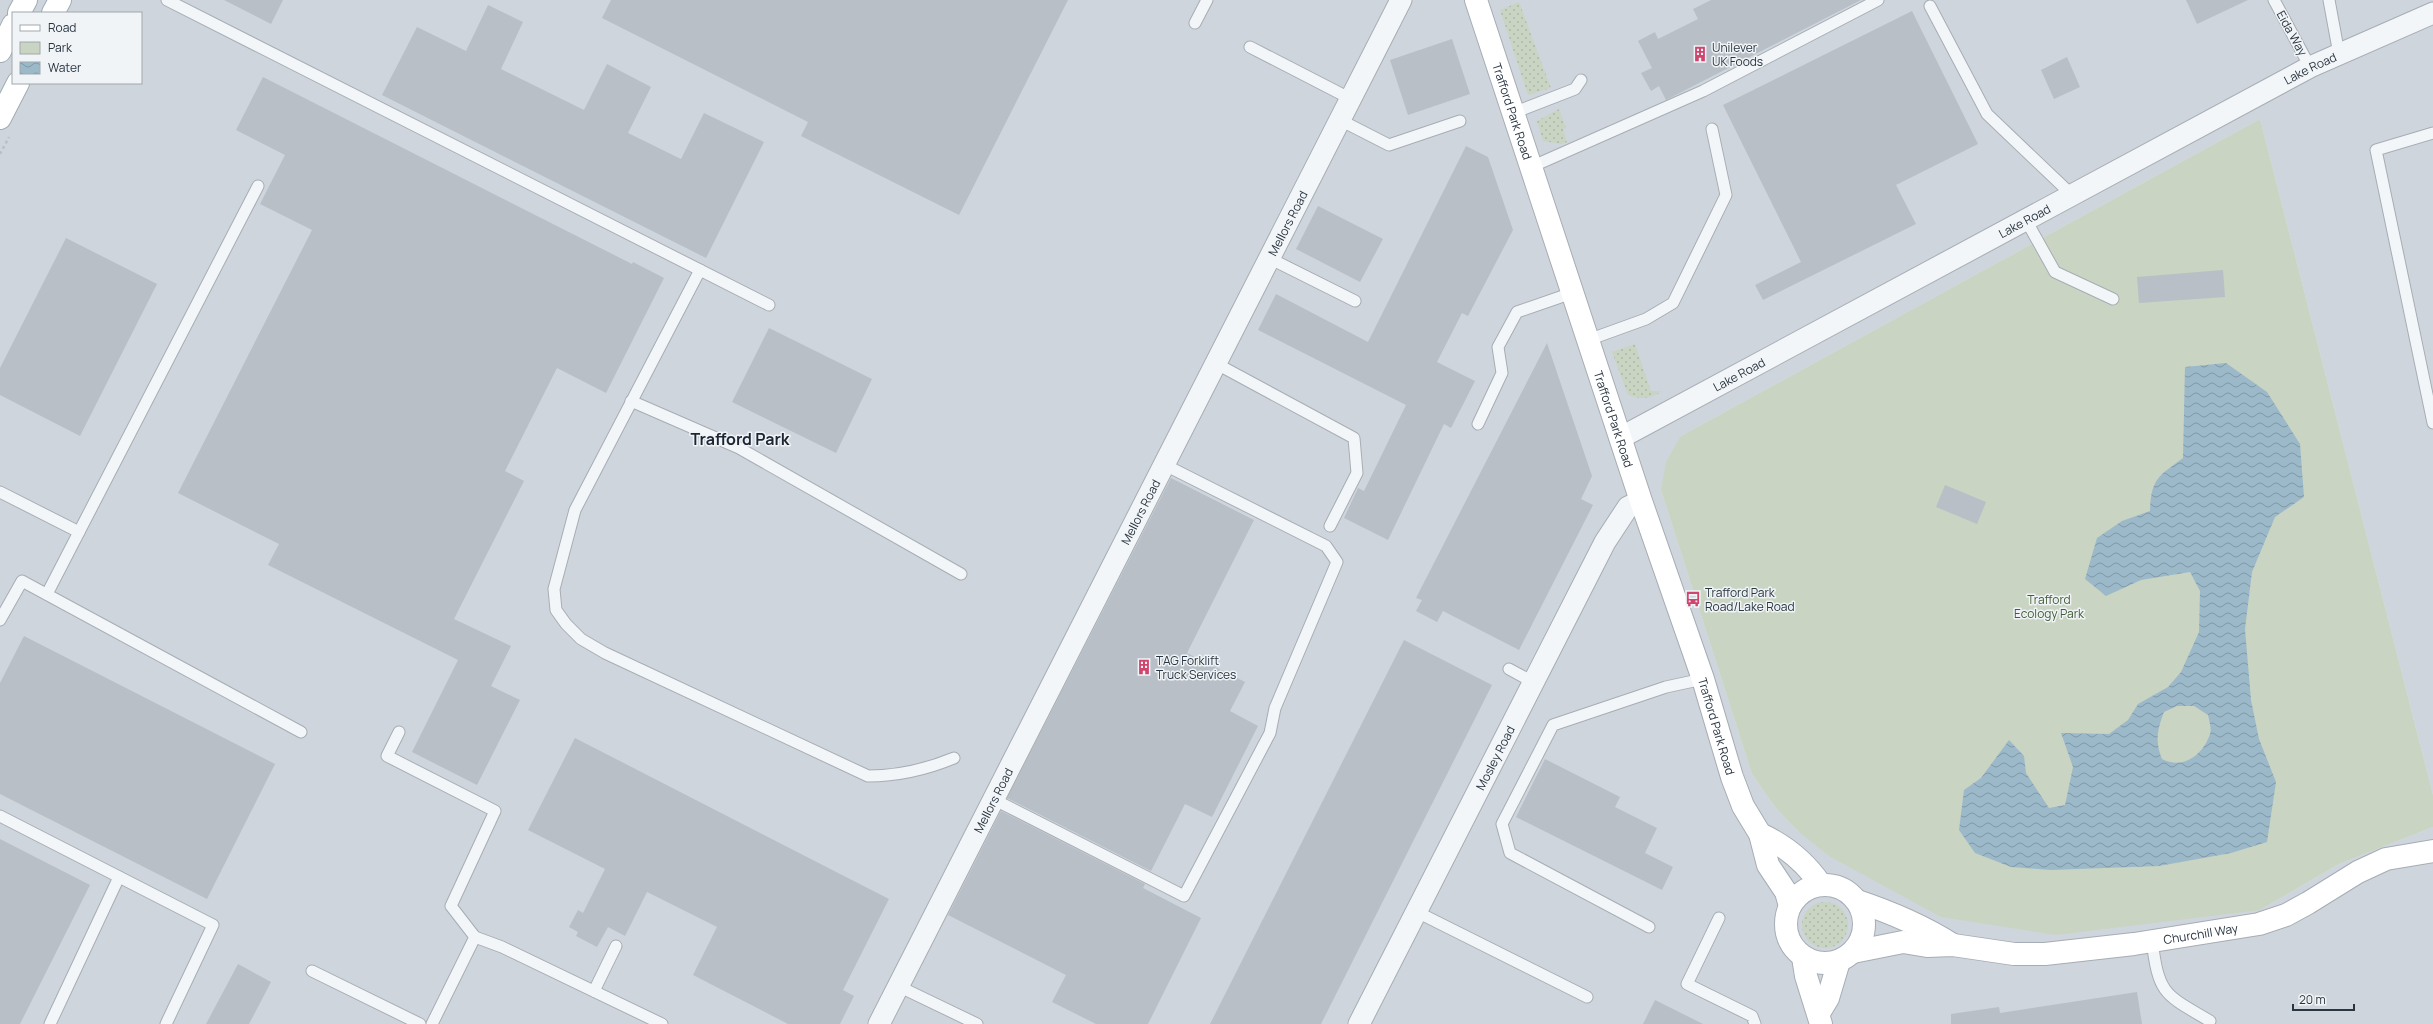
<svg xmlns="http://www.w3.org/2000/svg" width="2433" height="1024" font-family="Manrope,sans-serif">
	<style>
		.built { fill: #cfd5dc; fill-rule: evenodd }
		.grass { fill: url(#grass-dots) }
		.park { fill: #c9d4c2 }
		.water { fill: url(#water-waves); fill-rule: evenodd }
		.building { fill: #b8bfc6 }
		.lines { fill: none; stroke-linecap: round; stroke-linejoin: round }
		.lane-casing { stroke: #a6adb4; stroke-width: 13 }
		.street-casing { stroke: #a6adb4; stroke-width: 23 }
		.secondary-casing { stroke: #a6adb4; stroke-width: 24 }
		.primary-casing { stroke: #a0acb5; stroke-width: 24 }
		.path { stroke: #bac0c5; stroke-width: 2.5; stroke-dasharray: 3 3; stroke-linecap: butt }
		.lane { stroke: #f3f6f8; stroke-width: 11 }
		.street { stroke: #f3f6f8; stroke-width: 21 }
		.secondary { stroke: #fff; stroke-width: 22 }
		.primary { stroke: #fff; stroke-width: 22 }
		.labels { text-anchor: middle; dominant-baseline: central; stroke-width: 3; stroke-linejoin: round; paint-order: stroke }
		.street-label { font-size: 12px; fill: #293541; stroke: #f0f4f7 }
		.poi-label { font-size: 12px; fill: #293541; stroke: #f0f4f7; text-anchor: start }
		.park-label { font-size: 12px; fill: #435d36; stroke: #f0f4f7 }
		.district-label { font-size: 16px; font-weight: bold; fill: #1b2632; stroke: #f0f4f7 }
	</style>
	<defs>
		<pattern id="grass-dots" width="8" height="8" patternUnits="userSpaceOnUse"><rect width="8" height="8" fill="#c9d4c2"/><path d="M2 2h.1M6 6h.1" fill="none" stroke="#adb7a8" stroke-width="1.8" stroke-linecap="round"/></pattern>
		<pattern id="water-waves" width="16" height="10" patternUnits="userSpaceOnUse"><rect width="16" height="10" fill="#9cb9ca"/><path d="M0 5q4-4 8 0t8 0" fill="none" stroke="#7f97a6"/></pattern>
	</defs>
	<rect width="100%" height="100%" fill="#e1e5ea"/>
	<!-- built -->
	<path class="built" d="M 0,0 L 2433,0 L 2433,795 L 2260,119 L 1681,436 L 1661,490 L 1752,774 L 1775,807 L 1799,832 L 2260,910 L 2339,864 L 2433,827 L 2433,1024 L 0,1024 ZM 13,13 L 141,13 L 141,83 L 13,83 Z"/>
	<!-- grass -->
	<g class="grass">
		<polygon points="1519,2 1551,88 1528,95 1500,10"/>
		<polygon points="1559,109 1566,128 1563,129 1567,142 1561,144 1543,141 1537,121"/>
		<path d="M 1635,344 L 1651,391 L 1662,391 C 1651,399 1641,400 1628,395 L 1612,352 Z"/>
		<circle cx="1825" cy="925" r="23"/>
	</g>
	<!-- park -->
	<polygon class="park" points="2260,119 2433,795 2433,827 2339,864 2260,910 2056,935 1941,917 1829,856 1799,832 1775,807 1752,774 1661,490 1666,462 1681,436"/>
	<!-- water -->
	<path class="water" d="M 2226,363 L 2267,392 L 2300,444 L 2304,497 L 2275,517 L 2252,572 L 2245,629 L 2251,700 L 2259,739 L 2276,782 L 2267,842 L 2231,853 L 2159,866 L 2051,870 L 2011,867 L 1975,853 L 1959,830 L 1964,790 L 1981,778 L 2009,740 L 2024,756 L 2026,773 L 2049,808 L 2065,805 L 2073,767 L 2061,733 L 2109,734 L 2128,720 L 2138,704 L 2168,687 L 2181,672 L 2199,632 L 2200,591 L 2190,572 L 2141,580 L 2106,596 L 2085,579 L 2097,538 L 2122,521 L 2150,511 C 2151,478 2159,476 2183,458 L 2185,367 ZM 2177,706 L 2194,706 L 2208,715 C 2209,720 2212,729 2210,734 C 2203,755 2183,770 2162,759 C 2155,742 2157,730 2164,712 Z"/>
	<!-- building -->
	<g class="building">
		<polygon points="224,0 283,0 271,24"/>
		<polygon points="611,0 1068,0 959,215 801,136 808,122 602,18"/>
		<polygon points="1711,0 1861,0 1666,100 1659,86 1651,91 1641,73 1652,68 1638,41 1655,32 1658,39 1698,19 1693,9"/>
		<polygon points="2186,0 2248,0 2197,24"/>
		<polygon points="488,5 523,22 501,69 584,110 607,64 651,87 628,133 681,159 704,113 764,142 706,258 382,95 417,27 466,51"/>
		<polygon points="1912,11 1978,144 1896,185 1916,224 1763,300 1755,285 1801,262 1723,105"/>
		<polygon points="1452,39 1470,94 1408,115 1390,60"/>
		<polygon points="2067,57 2080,87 2054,99 2041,70"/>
		<polygon points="263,77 632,264 633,262 664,278 606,393 557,368 505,471 524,481 454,619 511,646 491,686 520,700 477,785 412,752 458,660 268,565 279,544 178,493 312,230 260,204 285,155 236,130"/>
		<polygon points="1466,146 1488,157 1513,230 1468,316 1462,313 1437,362 1475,381 1451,428 1444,424 1388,540 1344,518 1358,488 1364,491 1406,405 1258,330 1276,294 1368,342"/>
		<polygon points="1318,206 1383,239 1360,282 1296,249"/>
		<polygon points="66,238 157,284 80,436 0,395 0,368"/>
		<polygon points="2223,270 2225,297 2139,303 2137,277"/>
		<polygon points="769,328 872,379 836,453 732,402"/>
		<polygon points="1547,343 1592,476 1581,499 1593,505 1519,650 1443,611 1437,622 1416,611 1422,600 1416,598"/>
		<polygon points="1171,478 1254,520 1187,653 1245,682 1230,711 1258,726 1212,817 1185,804 1151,871 1007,798"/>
		<polygon points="1945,485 1986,502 1977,524 1936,507"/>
		<polygon points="24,636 275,764 207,899 0,794 0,683"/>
		<polygon points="1404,640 1492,685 1321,1024 1210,1024"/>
		<polygon points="575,738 889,899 843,990 854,996 840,1024 788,1024 693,975 717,927 647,892 625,936 608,927 597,947 576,936 578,932 569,927 578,910 583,913 605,869 528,830"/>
		<polygon points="1545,759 1620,797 1615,807 1657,828 1645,853 1673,867 1662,890 1516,817"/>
		<polygon points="1001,811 1145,884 1143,888 1201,918 1148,1024 1096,1024 1052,1002 1066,975 948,915"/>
		<polygon points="0,839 90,885 20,1024 0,1024"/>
		<polygon points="238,964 271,982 249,1024 206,1024"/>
		<polygon points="2137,992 2142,1024 1951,1024 1951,1014 1999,1007 2000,1013"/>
		<polygon points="1655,1000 1703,1024 1643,1024"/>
	</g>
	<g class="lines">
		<defs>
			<g id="lane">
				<polyline points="167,0 769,305"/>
				<polyline points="2274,0 2310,67"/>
				<polyline points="2329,0 2339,54"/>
				<polyline points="1930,6 1987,114 2072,195"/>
				<polyline points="1195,23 1207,0"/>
				<polyline points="1250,47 1351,99"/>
				<polyline points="1513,113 1575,89 1581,80"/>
				<polyline points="1340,120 1389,145 1460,121"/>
				<polyline points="2433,133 2376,150 2433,423"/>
				<polyline points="1531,167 1703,91 1878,0"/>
				<polyline points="2026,220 2055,272 2113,299"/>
				<polyline points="1269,258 1355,301"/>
				<path d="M 700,270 L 575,510 L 554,589 L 556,610 L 566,624 L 581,639 L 605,653 L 868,776 C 899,776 925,770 954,758"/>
				<polyline points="1588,340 1646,319 1673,303 1726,195 1712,129"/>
				<polyline points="1215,363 1354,438 1357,473 1330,526"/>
				<polyline points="631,401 739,448 961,574"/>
				<polyline points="1478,424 1502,373 1498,347 1517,312 1572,293"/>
				<polyline points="0,492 79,532 47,594"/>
				<polyline points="79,532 258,186"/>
				<polyline points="0,620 22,581 301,732"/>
				<polyline points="1509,669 1535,683"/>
				<polyline points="399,732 387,756 495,811 451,906 475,937"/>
				<polyline points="993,799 1184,896 1270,733 1275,708 1337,562 1326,546 1163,464"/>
				<polyline points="0,816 213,925 166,1024"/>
				<polyline points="1417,912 1587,997"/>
				<polyline points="1719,918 1687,984 1752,1016 1755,1024"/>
				<polyline points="1649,927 1510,853 1502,824 1553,725 1666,687 1703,679"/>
				<path d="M 2152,941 C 2159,995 2164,994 2210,1021"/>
				<polyline points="312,971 420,1024"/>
				<polyline points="898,986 977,1024"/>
				<polyline points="594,991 616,946"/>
				<polyline points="50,1024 119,877"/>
				<polyline points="432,1024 475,937 502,947 662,1024"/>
			</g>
			<g id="street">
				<path id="s1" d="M 1620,438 L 2310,67 L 2433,13"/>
				<path id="s2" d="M 879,1024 L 1401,0"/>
				<path id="s3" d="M 1359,1024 L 1605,542 L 1628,507 L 1641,501"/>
			</g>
			<g id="secondary">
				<path id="s4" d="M 1476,0 L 1641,501 L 1703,679 L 1732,777 L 1743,806 L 1760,834 L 1768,865 L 1786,892 L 1790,906"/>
				<path d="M 1760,834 C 1784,845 1806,863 1821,885"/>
				<circle cx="1825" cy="924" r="39"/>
				<path d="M 1857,901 C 1890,912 1923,926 1953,945"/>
				<path id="s5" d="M 1853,952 L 1903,942 L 1927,946 L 1953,945 L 2014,954 L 2045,954 L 2134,944 L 2259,924 L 2286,915 L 2308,903 L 2358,872 L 2386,859 L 2433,851"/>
				<polyline points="1803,957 1806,976 1821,1024"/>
				<polyline points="1819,1013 1828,998 1839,961"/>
			</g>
			<g id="primary">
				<polyline points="19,13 26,0"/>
				<polyline points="53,13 60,0"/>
				<polyline points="0,51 13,25"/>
				<polyline points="0,118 18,83"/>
			</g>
		</defs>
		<!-- lane casing -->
		<use href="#lane" class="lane-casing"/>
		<!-- street casing -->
		<use href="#street" class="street-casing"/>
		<!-- secondary casing -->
		<use href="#secondary" class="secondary-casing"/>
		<!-- primary casing -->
		<use href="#primary" class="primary-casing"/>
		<!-- path -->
		<polyline class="path" points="0,154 9,137"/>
		<!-- lane -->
		<use href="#lane" class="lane"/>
		<!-- street -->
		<use href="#street" class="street"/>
		<!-- secondary -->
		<use href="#secondary" class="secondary"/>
		<!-- primary -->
		<use href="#primary" class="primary"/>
	</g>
	<!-- icons -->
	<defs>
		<symbol id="building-bare" viewBox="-9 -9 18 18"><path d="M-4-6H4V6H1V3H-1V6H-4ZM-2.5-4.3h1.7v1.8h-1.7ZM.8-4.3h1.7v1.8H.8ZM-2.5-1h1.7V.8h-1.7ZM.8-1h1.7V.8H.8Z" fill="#cf456e" stroke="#f0f4f7" stroke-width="2.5" paint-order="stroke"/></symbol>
		<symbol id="bus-bare" viewBox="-9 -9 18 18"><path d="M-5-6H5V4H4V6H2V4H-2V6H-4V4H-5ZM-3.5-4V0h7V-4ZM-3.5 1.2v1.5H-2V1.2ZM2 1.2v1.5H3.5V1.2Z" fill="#cf456e" stroke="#f0f4f7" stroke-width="2.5" paint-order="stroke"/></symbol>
	</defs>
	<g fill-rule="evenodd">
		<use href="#building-bare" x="1689" y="43" width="22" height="22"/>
		<use href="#bus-bare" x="1682" y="588" width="22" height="22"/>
		<use href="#building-bare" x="1133" y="656" width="22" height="22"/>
	</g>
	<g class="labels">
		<!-- street labels -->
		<g class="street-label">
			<text transform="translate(2292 33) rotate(61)">Eida Way</text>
			<text stroke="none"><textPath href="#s1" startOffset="783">Lake Road</textPath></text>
			<text stroke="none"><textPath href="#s4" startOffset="117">Trafford Park Road</textPath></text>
			<text stroke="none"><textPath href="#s1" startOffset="459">Lake Road</textPath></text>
			<text stroke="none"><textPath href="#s2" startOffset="899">Mellors Road</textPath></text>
			<text stroke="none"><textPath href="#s1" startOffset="135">Lake Road</textPath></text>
			<text stroke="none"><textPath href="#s4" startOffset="441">Trafford Park Road</textPath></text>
			<text stroke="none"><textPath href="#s2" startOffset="575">Mellors Road</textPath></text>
			<text stroke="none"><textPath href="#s4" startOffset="765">Trafford Park Road</textPath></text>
			<text stroke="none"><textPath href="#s3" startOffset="299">Mosley Road</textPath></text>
			<text stroke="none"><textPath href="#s2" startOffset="251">Mellors Road</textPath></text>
			<text stroke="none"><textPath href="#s5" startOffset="351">Churchill Way</textPath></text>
		</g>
		<!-- poi labels -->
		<g class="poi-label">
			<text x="1712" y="47">Unilever<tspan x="1712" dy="14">UK Foods</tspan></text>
			<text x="1705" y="592">Trafford Park<tspan x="1705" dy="14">Road/Lake Road</tspan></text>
			<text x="1156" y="660">TAG Forklift<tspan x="1156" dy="14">Truck Services</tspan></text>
		</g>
		<!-- park labels -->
		<g class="park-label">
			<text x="2049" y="599">Trafford<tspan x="2049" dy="14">Ecology Park</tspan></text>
		</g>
		<!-- district labels -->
		<g class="district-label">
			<text x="740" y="439">Trafford Park</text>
		</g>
	</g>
	<!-- legend -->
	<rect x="12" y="12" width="130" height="72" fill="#f0f4f7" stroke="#a0a8ae"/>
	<rect x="20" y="25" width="20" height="6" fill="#ffffff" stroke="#a0a8ae"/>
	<text x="48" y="32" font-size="12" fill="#293541">Road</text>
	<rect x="20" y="42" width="20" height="12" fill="#c9d4c2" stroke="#a0a8ae"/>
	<text x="48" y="52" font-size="12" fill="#293541">Park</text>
	<rect x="20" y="62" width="20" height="12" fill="url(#water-waves)" stroke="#a0a8ae"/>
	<text x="48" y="72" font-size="12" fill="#293541">Water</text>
	<!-- scale -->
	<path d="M2293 1004v6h61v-6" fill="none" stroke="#293541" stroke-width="2"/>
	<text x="2299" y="1004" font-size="12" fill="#293541" stroke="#f0f4f7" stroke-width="3" paint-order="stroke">20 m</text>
</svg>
